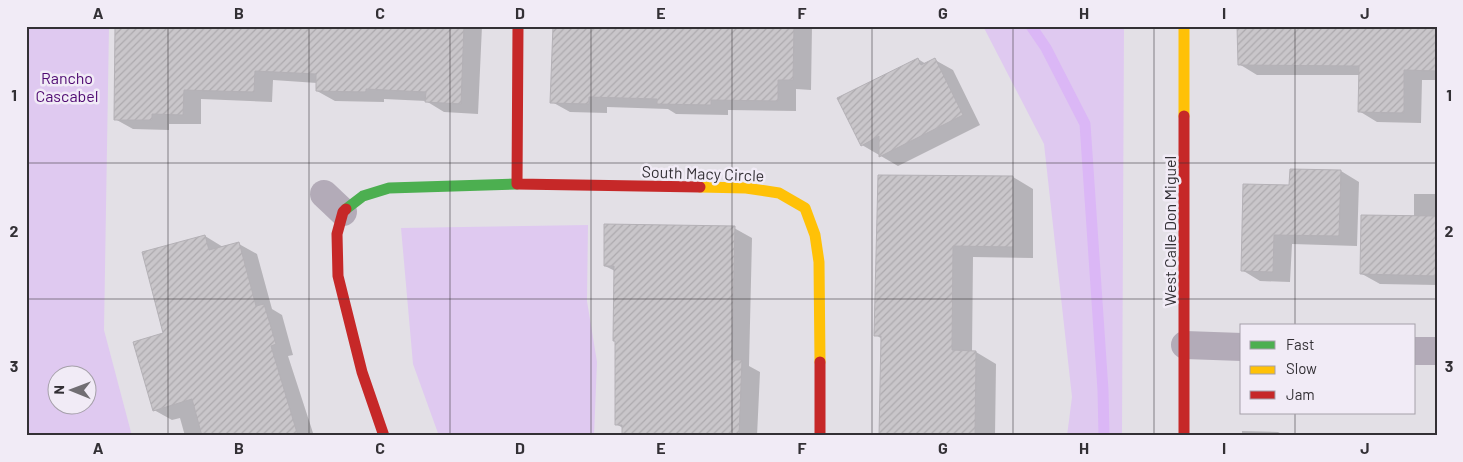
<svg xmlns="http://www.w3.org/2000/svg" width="1463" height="462" font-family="Barlow,sans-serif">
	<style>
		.park { fill: #dfc9f0; fill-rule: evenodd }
		.shadow { fill: #0003 }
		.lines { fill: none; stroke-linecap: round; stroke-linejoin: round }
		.stream { stroke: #dbb7f6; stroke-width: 11 }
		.building { fill: url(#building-hatch); stroke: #b4b1b6 }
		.street { stroke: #b3abb8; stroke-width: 28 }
		.fast { stroke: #4caf50; stroke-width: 11 }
		.slow { stroke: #ffc107; stroke-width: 11 }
		.jam { stroke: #c62828; stroke-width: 11 }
		.grid { fill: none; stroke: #333035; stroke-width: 1; stroke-opacity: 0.55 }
		.labels { text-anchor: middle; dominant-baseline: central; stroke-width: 5; stroke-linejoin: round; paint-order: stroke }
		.park-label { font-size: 16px; fill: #4f0a72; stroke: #f1ebf6 }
		.street-label { font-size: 16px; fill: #333035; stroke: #f1ebf6 }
		.neatline { fill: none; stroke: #333035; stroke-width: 2 }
		.grid-label { font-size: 16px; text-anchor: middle; font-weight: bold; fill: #333035 }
	</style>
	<defs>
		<pattern id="building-hatch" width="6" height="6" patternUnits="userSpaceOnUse" patternTransform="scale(1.25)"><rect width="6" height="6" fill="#c9c6ca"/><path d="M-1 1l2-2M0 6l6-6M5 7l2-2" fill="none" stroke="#adaaae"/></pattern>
	</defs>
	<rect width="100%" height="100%" fill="#e3e0e6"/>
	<!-- park -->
	<g class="park">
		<path d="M 26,26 L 109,26 L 104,330 L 132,436 L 26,436 ZM 58,374 L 88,374 L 88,404 L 58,404 Z"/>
		<polygon points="983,26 1124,26 1122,436 1067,436 1072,397 1044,144"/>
		<polygon points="588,225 587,301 597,362 594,436 439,436 413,364 401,228"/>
	</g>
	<!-- shadow -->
	<g class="shadow">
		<polygon points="116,26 482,26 478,114 444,112 426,101 384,99 384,102 335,101 317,91 317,83 273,80 272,102 201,99 201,124 169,124 169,130 133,129 115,119"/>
		<polygon points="554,26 812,26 811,90 796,89 796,111 728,110 728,115 676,114 668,109 607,107 607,113 570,112 552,102"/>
		<polygon points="1437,26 1437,80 1422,80 1421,123 1377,122 1359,111 1360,75 1257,75 1239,64"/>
		<polygon points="918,59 926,64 935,60 953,70 980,125 898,166 862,145"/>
		<polygon points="1341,171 1359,182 1357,246 1292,244 1290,282 1260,281 1242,270 1290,186"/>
		<polygon points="880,176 1013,177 1033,189 1033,258 973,257 972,352 976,352 996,364 995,436 880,436 882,339 876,335"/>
		<polygon points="1414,194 1437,194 1437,285 1380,284 1362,274 1414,217"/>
		<polygon points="734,228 752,238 749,366 760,372 757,436 623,436 623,428 616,424 615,271 605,266"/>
		<polygon points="205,236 223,247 239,244 257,254 272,309 282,315 293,355 288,356 314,436 185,436 180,418 172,420 154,410 165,334"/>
		<polygon points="1242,431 1278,432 1285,436 1242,436"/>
		<rect x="1415" y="434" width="22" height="2"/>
	</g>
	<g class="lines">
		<!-- stream -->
		<polyline class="stream" points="1031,26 1046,48 1085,124 1103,390 1104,436"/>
	</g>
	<!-- building -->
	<g class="building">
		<polygon points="115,26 464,26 461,104 425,102 426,92 366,89 366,92 316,91 316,74 255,71 254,92 184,90 183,115 152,114 152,120 114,120"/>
		<polygon points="553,26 794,26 793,80 778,80 778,101 711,100 711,105 657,104 657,99 589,97 589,104 550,103"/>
		<polygon points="1237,26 1437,26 1437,71 1404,70 1404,113 1358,112 1359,66 1238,65"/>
		<polygon points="918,58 921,65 935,58 963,115 879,157 879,136 861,146 837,98"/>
		<polygon points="1290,169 1341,170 1339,236 1274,235 1273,272 1241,271 1243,184 1289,185"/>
		<polygon points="878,175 1013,176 1013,247 953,246 952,350 976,351 975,436 879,436 881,336 874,336"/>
		<polygon points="1361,215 1437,216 1437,276 1360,274"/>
		<polygon points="604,224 735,226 732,360 742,360 739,436 622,436 622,425 615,425 615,341 613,341 614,266 604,266"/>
		<polygon points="205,235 209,250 239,242 256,306 264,304 276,344 271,346 298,436 202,436 192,399 153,411 133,342 163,333 142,252"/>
	</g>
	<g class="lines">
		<!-- street -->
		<g class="street">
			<polyline points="324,194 343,212"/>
			<polyline points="1185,345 1242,347"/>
			<polyline points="1414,351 1437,351"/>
		</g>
		<!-- fast -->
		<polyline class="fast" points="346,209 363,196 389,188 517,184"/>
		<!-- slow -->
		<g class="slow">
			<polyline points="1184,26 1184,116"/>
			<polyline points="700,187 746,188 779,193 805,208 815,235 819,262 820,362"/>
		</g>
		<!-- jam -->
		<g class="jam">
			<polyline points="518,26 517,184 700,187"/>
			<polyline points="346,209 343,212 337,234 338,276 362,372 384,436"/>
			<polyline points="820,362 820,436"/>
			<polyline points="1184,436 1184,116"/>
		</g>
	</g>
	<!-- grid -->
	<path class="grid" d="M 168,26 L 168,436M 309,26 L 309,436M 450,26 L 450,436M 591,26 L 591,436M 732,26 L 732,436M 872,26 L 872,436M 1013,26 L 1013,436M 1154,26 L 1154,436M 1295,26 L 1295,326M 26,163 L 1437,163M 26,299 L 1437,299M 1295,413 L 1295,436"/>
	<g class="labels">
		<!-- park labels -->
		<g class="park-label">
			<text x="67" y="77">Rancho<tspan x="67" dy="18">Cascabel</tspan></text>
		</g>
		<!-- street labels -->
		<g class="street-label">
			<text transform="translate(703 173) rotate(2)">South Macy Circle</text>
			<text transform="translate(1169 231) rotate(-90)">West Calle Don Miguel</text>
		</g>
	</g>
	<!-- border -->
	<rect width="1463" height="462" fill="none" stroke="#f1ebf6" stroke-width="55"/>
	<!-- legend -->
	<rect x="1240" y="324" width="175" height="90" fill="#f1ebf6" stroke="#a5a0a9"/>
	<rect x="1250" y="341" width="25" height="8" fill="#4caf50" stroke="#a5a0a9"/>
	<text x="1286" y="350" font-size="15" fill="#333035">Fast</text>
	<rect x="1250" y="366" width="25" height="8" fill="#ffc107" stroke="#a5a0a9"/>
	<text x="1286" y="374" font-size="15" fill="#333035">Slow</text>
	<rect x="1250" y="391" width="25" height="8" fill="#c62828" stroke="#a5a0a9"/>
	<text x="1286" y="400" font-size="15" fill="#333035">Jam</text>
	<!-- north arrow -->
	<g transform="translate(72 390) rotate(271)"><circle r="24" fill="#f1ebf6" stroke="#a5a0a9"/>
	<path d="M0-4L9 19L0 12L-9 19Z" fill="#716e73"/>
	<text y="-8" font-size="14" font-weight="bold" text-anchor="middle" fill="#333035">N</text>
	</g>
	<rect x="28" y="28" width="1408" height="406" class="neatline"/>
	<g class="grid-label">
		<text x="98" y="19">A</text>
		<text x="239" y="19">B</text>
		<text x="380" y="19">C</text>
		<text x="520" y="19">D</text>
		<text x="661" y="19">E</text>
		<text x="802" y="19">F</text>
		<text x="943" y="19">G</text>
		<text x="1084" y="19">H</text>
		<text x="1224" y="19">I</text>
		<text x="1365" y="19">J</text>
		<text x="14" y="101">1</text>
		<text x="1449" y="101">1</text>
		<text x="14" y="237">2</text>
		<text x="1449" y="237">2</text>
		<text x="14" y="372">3</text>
		<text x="1449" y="372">3</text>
		<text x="98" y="454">A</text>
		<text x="239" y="454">B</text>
		<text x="380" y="454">C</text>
		<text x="520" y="454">D</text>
		<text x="661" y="454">E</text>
		<text x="802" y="454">F</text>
		<text x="943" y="454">G</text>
		<text x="1084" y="454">H</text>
		<text x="1224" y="454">I</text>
		<text x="1365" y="454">J</text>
	</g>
</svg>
